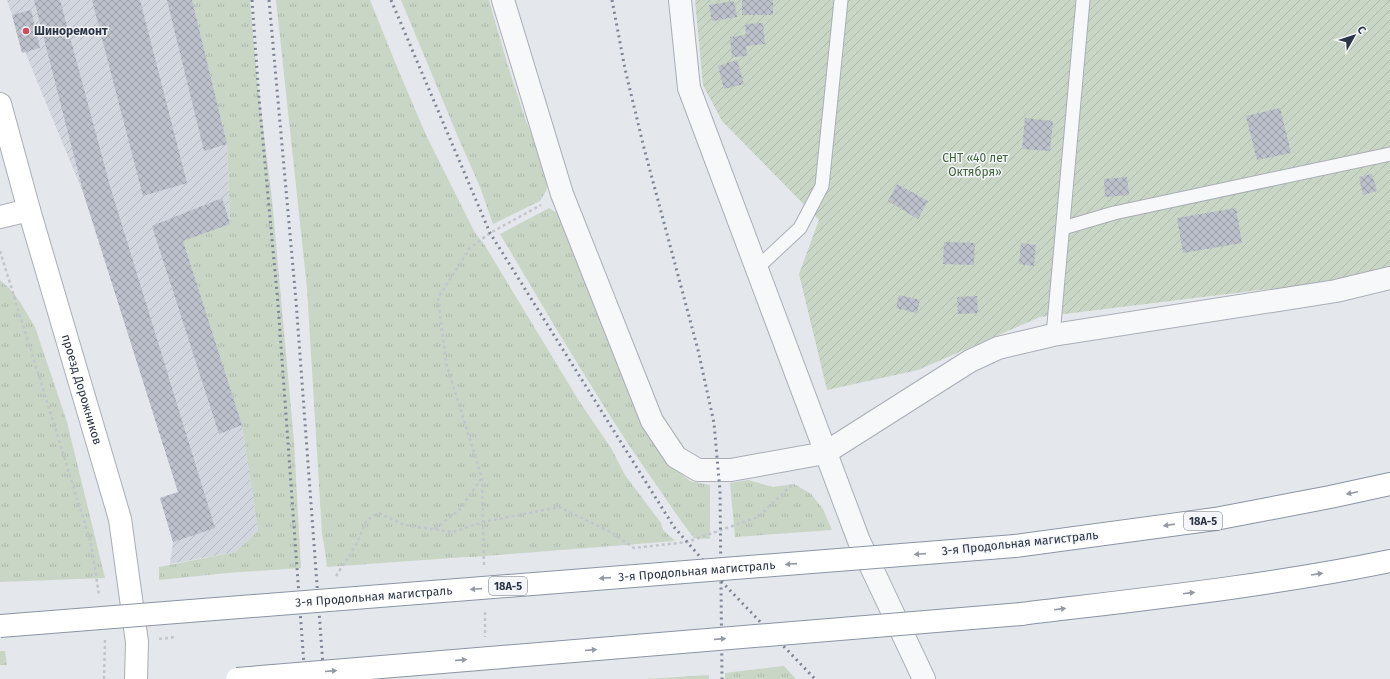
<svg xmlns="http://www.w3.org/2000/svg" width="1390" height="679" font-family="'Fira Sans',sans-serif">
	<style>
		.industrial { fill: url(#industrial-furrows) }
		.grass { fill: url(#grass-tufts) }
		.garden { fill: url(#garden-furrows) }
		.building { fill: url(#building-cross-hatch) }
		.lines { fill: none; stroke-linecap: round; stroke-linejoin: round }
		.lane-casing { stroke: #a9aeb7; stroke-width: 15 }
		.street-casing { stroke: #a9aeb7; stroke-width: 24 }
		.secondary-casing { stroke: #a9aeb7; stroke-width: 24 }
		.highway-casing { stroke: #8b94a3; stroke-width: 24 }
		.path { stroke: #c2c5cb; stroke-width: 2.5; stroke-dasharray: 3 3; stroke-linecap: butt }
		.lane { stroke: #f7f8fa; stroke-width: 13 }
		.street { stroke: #f7f8fa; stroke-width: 22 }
		.secondary { stroke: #fff; stroke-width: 22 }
		.highway { stroke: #fff; stroke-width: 22 }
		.rail { stroke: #7d8696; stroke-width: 3; stroke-dasharray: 2 4; stroke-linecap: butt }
		.highway-bridge-casing { stroke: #8b94a3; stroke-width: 24; stroke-linecap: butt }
		.highway-bridge { stroke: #fff; stroke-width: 22 }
		.oneway { fill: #959aa2 }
		.poi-dot { fill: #d1495b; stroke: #f4f6f9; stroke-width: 1.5 }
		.labels { text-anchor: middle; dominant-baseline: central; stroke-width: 3; stroke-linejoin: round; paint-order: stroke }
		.shield { fill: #f4f6f9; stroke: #676e7b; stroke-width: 1 }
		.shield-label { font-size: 11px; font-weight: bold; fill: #2b3445 }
		.poi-label { font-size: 12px; font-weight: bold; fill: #2b3445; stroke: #f4f6f9; text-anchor: start }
		.park-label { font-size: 12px; fill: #3f6138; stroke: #f4f6f9 }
		.street-label { font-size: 12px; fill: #2b3445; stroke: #f4f6f9 }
	</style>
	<defs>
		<pattern id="industrial-furrows" width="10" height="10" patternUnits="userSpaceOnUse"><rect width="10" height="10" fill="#d2d6de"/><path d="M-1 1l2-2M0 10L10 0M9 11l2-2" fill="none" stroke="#b4b8c0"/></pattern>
		<pattern id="grass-tufts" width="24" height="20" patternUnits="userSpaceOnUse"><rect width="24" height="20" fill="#c9d6c5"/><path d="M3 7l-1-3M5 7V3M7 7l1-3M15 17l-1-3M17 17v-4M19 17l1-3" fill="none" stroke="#adb8ab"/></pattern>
		<pattern id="garden-furrows" width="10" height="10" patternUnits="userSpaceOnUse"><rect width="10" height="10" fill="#c9d6c5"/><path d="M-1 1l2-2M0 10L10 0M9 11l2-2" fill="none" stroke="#adb8ab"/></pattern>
		<pattern id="building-cross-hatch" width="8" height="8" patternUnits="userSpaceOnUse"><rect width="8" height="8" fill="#bbc0ca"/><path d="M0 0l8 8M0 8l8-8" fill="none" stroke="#989da6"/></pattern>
	</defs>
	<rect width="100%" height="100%" fill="#e4e7ec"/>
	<!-- industrial -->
	<polygon class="industrial" points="7,0 192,0 227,144 230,224 183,241 242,425 258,531 235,552 170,564 173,542 160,498 178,492 84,195 21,42"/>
	<!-- grass -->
	<g class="grass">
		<polygon points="192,0 250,0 257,78 272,199 294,442 301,568 227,573 159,580 159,567 235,552 258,531 242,425 183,241 230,223 227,144"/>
		<polygon points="276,0 370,0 397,67 426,135 475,233 484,244 579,401 611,448 625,475 661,523 663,530 675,541 472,557 465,557 327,567 324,544 322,534 307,288"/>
		<polygon points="401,0 489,0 507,63 525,118 549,179 546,191 540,201 493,224 480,187 458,137"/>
		<path d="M 549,208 L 559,214 L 640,418 L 653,443 L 673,467 L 690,481 L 710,485 L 710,539 L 694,538 C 678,518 665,497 650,476 C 596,398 549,316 500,234 Z"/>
		<polygon points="0,280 9,288 20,302 35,327 67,422 105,578 0,582"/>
		<polygon points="748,480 773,487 794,484 811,494 823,509 832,530 735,537 730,483"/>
		<polygon points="0,651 5,651 7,665 0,665"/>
		<polygon points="784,666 796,679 725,679 725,673"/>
		<polygon points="709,675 709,679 646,679"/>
	</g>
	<!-- garden -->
	<polygon class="garden" points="695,0 1390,0 1390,274 1040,317 918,370 827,390 799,274 819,220 722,121 703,85"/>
	<!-- building -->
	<g class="building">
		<polygon points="34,0 60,0 110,186 215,528 173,542 160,498 178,492 84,195"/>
		<polygon points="92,0 140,0 187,183 143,196"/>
		<polygon points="167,0 192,0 227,144 204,151"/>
		<rect x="742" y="0" width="31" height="15"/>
		<polygon points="734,1 737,17 712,21 709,5"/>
		<polygon points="31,10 40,48 22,53 12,15"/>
		<polygon points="763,23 765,44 746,46 747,56 732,57 730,37 746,35 745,24"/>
		<polygon points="737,60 744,84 724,89 718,66"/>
		<polygon points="1280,108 1291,153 1257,160 1246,116"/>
		<polygon points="1025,118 1053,121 1050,151 1022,149"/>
		<polygon points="1372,174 1377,191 1363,195 1359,177"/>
		<polygon points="1127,177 1129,195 1105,197 1104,179"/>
		<polygon points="897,184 928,201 918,219 888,201"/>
		<polygon points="222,198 230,224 183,241 242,425 219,434 152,226"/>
		<polygon points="1236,208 1242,243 1183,253 1177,218"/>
		<polygon points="944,242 975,243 974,265 943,264"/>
		<polygon points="1021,243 1036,245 1034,266 1019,264"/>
		<polygon points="899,295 920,300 917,313 896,308"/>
		<polygon points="977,296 978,313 958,314 957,297"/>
	</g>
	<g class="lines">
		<defs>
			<g id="lane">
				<polyline points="1063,228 1114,213 1390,154"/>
				<polyline points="756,269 800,228 822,186 841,0"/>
				<polyline points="1053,335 1083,0"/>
			</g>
			<g id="street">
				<polyline points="503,0 562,194 652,421 676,457 698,470 731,470 825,453 970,361 998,348 1053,335 1336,291 1390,278"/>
				<polyline points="680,0 689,88 859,541 924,679"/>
			</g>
			<g id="secondary">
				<path id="s1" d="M 0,104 L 29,210 L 120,519 L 137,642 L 136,679"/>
				<polyline points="0,217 29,210"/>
			</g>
			<g id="highway">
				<polyline points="1015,546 1215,519 1330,497 1390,484"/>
				<path d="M 1021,614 C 1144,599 1268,586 1390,561"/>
			</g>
		</defs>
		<!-- lane casing -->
		<use href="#lane" class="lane-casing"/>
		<!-- street casing -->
		<use href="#street" class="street-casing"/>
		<!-- secondary casing -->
		<use href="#secondary" class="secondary-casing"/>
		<!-- highway casing -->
		<use href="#highway" class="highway-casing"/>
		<!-- path -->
		<g class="path">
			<polyline points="0,251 91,543 99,595"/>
			<polyline points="435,529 460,509 481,479"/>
			<polyline points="484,565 482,478 446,363 438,298 470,248 490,233 541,205"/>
			<polyline points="336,576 356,545 367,520 379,513 404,525 453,532 483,522 559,507 612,533 634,548 687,542 758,517 794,483"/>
			<polyline points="485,612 485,637"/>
			<polyline points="159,639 176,637"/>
			<polyline points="104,679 105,640"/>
		</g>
		<!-- lane -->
		<use href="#lane" class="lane"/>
		<!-- street -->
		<use href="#street" class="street"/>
		<!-- secondary -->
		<use href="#secondary" class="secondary"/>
		<!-- highway -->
		<use href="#highway" class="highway"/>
		<!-- rail -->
		<g class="rail">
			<polyline points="252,0 259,98 278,304 305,679"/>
			<polyline points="269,0 296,301 324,679"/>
			<polyline points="391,0 490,233 500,249 674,527 722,582 815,679"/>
			<polyline points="612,0 625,69 644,148 698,350 714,423 720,491 722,679"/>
		</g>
		<defs>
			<g id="highway-bridge">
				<path id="s2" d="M 0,626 L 1015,546"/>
				<polyline points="237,679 1021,614"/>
			</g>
		</defs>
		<!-- highway-bridge casing -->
		<use href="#highway-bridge" class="highway-bridge-casing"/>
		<!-- highway-bridge -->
		<use href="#highway-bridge" class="highway-bridge"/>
	</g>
	<!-- one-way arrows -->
	<defs><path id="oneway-solid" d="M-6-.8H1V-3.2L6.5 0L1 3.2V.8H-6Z"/></defs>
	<g class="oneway">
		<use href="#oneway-solid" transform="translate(1352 493) rotate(168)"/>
		<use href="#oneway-solid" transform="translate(1169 525) rotate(172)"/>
		<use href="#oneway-solid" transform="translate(920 554) rotate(176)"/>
		<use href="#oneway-solid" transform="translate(791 564) rotate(176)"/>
		<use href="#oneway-solid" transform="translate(1317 574) rotate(-9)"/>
		<use href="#oneway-solid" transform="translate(605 578) rotate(176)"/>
		<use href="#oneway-solid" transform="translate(476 589) rotate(176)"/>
		<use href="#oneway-solid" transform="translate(1189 593) rotate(-7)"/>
		<use href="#oneway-solid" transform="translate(1060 609) rotate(-7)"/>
		<use href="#oneway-solid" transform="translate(720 639) rotate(-5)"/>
		<use href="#oneway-solid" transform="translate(591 650) rotate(-5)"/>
		<use href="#oneway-solid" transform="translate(461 660) rotate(-5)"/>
		<use href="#oneway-solid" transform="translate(331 671) rotate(-5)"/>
	</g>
	<!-- markers -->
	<circle class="poi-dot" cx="26" cy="31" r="4"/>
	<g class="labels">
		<!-- shield labels -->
		<g class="shield">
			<rect x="1184" y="512" width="38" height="18" rx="3"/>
			<rect x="489" y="577" width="38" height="18" rx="3"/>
		</g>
		<g class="shield-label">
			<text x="1203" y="521">18А-5</text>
			<text x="508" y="586">18А-5</text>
		</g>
		<!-- poi labels -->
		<g class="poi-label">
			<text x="34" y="31">Шиноремонт</text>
		</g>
		<!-- park labels -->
		<g class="park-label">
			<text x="975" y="158">СНТ «40 лет<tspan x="975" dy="14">Октября»</tspan></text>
		</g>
		<!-- street labels -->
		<g class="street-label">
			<text stroke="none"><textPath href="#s1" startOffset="297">проезд Дорожников</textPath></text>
			<text transform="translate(1020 543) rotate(-6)">3-я Продольная магистраль</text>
			<text stroke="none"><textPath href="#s2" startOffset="699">3-я Продольная магистраль</textPath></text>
			<text stroke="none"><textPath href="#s2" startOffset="375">3-я Продольная магистраль</textPath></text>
		</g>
	</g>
	<!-- north arrow -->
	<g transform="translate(1354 36) rotate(51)" stroke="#f4f6f9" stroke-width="3" paint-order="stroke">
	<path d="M0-3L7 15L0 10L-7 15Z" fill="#2b3445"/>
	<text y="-6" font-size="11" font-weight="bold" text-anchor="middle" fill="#2b3445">С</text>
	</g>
</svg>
